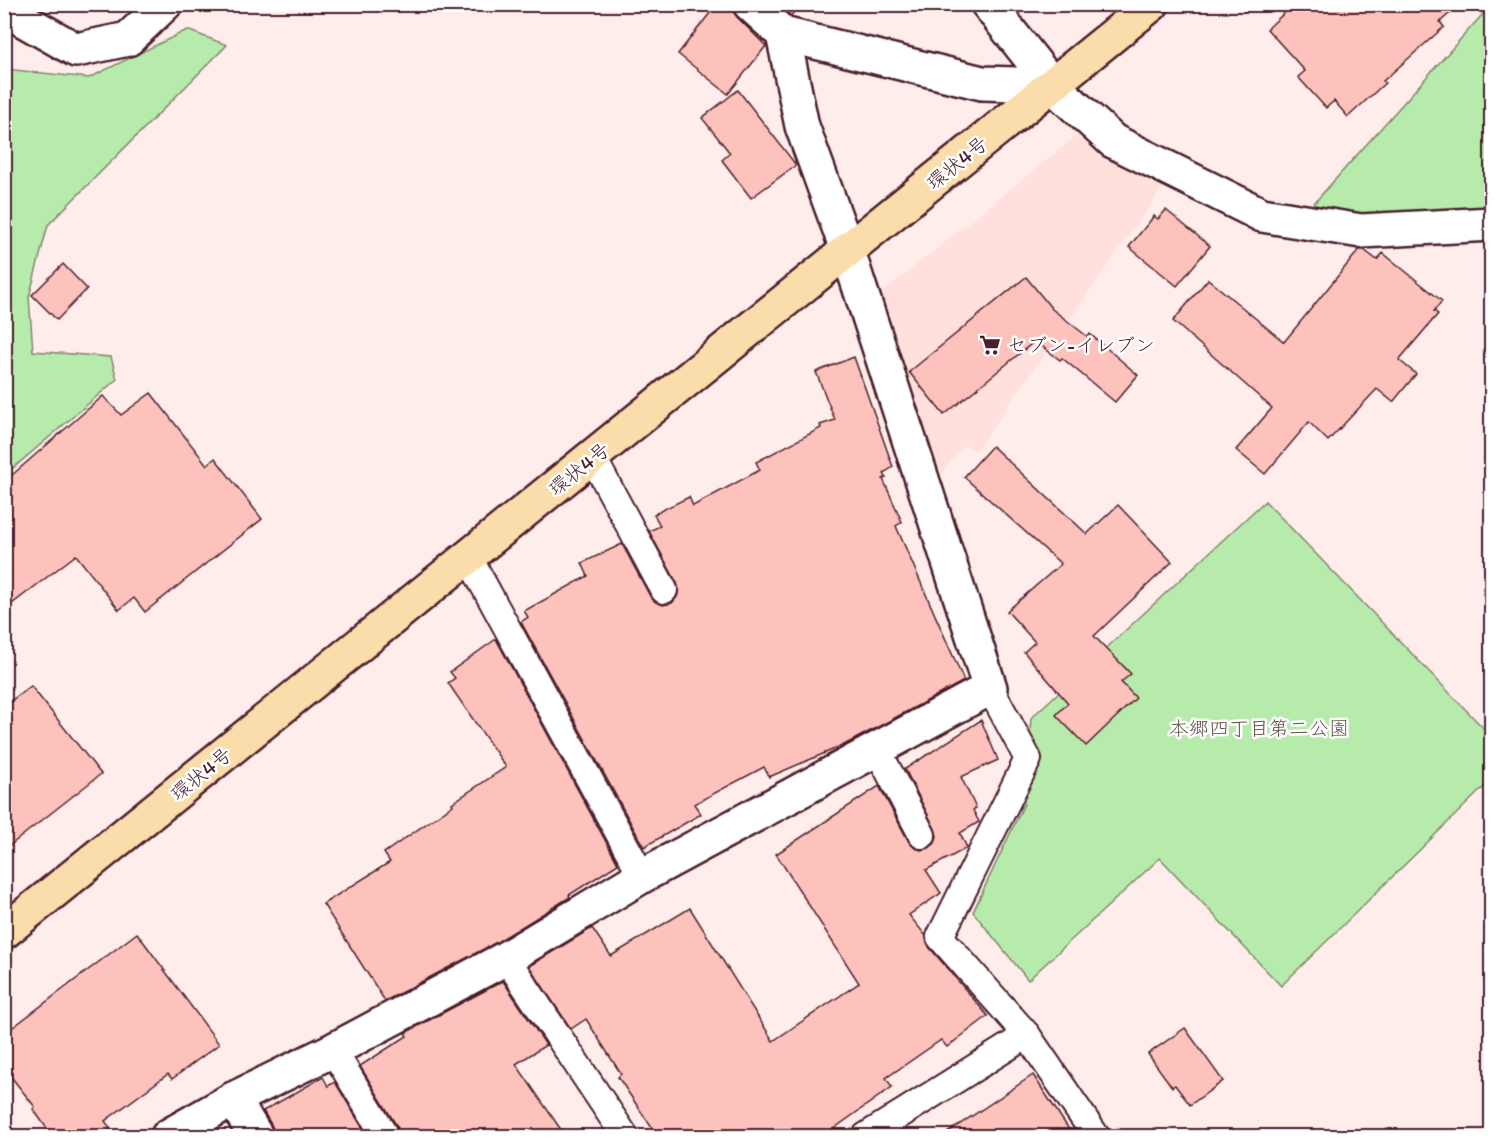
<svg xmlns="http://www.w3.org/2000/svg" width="1496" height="1141" font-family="Itim,'Klee One',sans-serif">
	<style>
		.built { fill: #ffe0dd }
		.green { fill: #b7ebac; stroke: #80856c; stroke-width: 1.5 }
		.building { fill: #fec2bc; stroke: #4a1f2b; stroke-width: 1.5 }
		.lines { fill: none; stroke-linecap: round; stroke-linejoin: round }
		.lane-casing { stroke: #4a1f2b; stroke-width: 30 }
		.street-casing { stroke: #4a1f2b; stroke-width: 38 }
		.primary-casing { stroke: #4a1f2b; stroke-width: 38 }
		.lane { stroke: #fff; stroke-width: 26 }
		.street { stroke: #fff; stroke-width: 33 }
		.primary { stroke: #faddab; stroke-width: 33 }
		.labels { text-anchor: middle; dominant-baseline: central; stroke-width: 5; stroke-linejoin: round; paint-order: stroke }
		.street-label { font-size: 20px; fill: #4a1f2b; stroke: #fff }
		.poi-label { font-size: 20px; fill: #4a1f2b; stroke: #fff; text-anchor: start }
		.park-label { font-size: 20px; fill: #65524b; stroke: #fff }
	</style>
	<rect width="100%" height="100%" fill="#ffedeb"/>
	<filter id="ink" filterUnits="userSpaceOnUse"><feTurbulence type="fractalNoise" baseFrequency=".0167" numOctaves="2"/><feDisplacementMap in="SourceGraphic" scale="12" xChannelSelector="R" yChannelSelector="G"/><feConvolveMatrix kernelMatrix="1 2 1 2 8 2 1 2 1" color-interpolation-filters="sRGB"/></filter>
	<g filter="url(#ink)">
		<!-- built -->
		<polygon class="built" points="1081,132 1169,179 976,451 964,445 931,487 878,296"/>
		<!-- green -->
		<g class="green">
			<polygon points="1491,5 1491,206 1484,212 1380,220 1307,211"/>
			<polygon points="187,30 227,45 48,225 29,297 33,351 111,357 117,379 5,475 5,69 89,78"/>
			<polygon points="1265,501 1491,736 1491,780 1281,986 1160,858 1028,980 973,912 1024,804 1031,718"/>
		</g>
		<!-- building -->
		<g class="building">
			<polygon points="717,4 732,4 732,10 737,17 766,46 728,94 678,54"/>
			<polygon points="778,4 800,4 791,16"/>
			<polygon points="1294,4 1460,4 1440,22 1444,27 1383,81 1385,83 1348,117 1334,101 1326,108 1298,77 1305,71 1267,29"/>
			<polygon points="738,90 796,165 751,198 722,160 730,153 702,118"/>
			<polygon points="1166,210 1210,246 1177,286 1129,247 1154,216 1158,219"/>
			<polygon points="1359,250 1364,250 1377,260 1383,253 1442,301 1434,311 1438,314 1399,360 1416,374 1393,402 1377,389 1328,441 1309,422 1265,474 1236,450 1272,408 1173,321 1208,279 1284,342"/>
			<polygon points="63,264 87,289 57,320 32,295"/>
			<polygon points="1026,277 1052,309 1088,337 1090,334 1138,375 1115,402 1062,358 1060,360 1035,341 944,415 909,372"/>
			<polygon points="854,357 893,467 884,473 886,478 883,479 902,522 896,526 964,681 844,745 769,777 764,767 694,804 701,814 644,847 521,622 528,617 524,611 588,576 582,563 622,544 651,598 656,602 663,605 672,603 677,597 679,590 677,583 649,531 660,526 654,514 689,497 693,506 760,470 756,462 821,428 820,425 835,420 816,372"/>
			<polygon points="151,393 207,465 215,458 262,519 145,612 134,598 119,610 76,555 4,610 4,482 103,396 121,415"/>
			<polygon points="992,446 1087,534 1118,505 1172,562 1094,636 1131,674 1121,682 1136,698 1086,746 1056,715 1068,703 1024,652 1035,642 1007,611 1061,564 964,477"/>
			<polygon points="496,639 618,864 569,895 570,897 497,942 385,1001 323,904 390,862 384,853 453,805 452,803 506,767 448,683 455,678 450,672"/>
			<polygon points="31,686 101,774 4,850 4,706"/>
			<polygon points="981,720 998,760 961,777 976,808 973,810 979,822 960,833 967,848 926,870 941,893 909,915 926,936 929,947 988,1016 947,1047 941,1040 886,1078 892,1087 822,1137 658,1137 618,1077 621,1074 586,1019 571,1029 529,966 592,928 611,956 690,908 773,1041 859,983 776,854 879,786 909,842 915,848 921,850 929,848 935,843 937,836 935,829 905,769"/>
			<polygon points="137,933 219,1044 172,1079 168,1074 105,1121 117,1137 53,1137 33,1109 35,1107 4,1068 4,1034"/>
			<polygon points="503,981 546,1045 516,1064 566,1137 400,1137 398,1128 360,1066 407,1036 405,1033"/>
			<polygon points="1185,1028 1223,1081 1190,1105 1175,1085 1172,1087 1148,1054"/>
			<polygon points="1033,1075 1074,1137 941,1137"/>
			<polygon points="323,1077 328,1086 335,1082 368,1137 275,1137 272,1126 263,1111"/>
		</g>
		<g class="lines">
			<defs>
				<g id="lane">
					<polyline points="593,458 664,590"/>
					<polyline points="469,558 642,876"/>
					<polyline points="990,688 1028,759 940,937 1027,1035"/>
					<polyline points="877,749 922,835"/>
					<polyline points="506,958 625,1136"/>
					<polyline points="333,1050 385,1136"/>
					<polyline points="866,1136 1027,1035 1096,1136"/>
				</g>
				<g id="street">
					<polyline points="750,4 783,34 982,83 1052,85"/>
					<polyline points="988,4 1052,85 1113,141 1262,215 1361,231 1492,224"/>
					<polyline points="4,9 76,50 128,39 165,4"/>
					<polyline points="233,1099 256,1136"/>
					<polyline points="168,1136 233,1099 333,1050 506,958 642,876 990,688 848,252 802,126 783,34"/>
				</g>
				<polyline id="primary" points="4,932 1152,4"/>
			</defs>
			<!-- lane casing -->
			<use href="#lane" class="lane-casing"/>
			<!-- street casing -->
			<use href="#street" class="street-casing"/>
			<!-- primary casing -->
			<use href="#primary" class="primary-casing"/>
			<!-- lane -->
			<use href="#lane" class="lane"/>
			<!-- street -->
			<use href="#street" class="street"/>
			<!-- primary -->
			<use href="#primary" class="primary"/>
		</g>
	</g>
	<!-- icons -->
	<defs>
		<symbol id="supermarket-bare" viewBox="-9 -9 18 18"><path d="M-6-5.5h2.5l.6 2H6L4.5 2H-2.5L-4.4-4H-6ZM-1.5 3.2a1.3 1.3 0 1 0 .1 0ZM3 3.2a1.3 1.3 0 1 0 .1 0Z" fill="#4a1f2b" stroke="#fff" stroke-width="2.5" paint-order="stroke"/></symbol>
	</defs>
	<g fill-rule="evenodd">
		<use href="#supermarket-bare" x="975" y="330" width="30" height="30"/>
	</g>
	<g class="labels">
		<!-- street labels -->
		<g class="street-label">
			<text transform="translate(957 163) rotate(-39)">環状4号</text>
			<text transform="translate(579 469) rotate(-39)">環状4号</text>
			<text transform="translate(201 774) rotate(-39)">環状4号</text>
		</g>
		<!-- poi labels -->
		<g class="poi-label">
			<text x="1007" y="345">セブン-イレブン</text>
		</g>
		<!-- park labels -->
		<g class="park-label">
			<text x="1259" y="728">本郷四丁目第二公園</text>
		</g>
	</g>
	<!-- margin -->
	<rect width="1496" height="1141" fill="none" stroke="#fff" stroke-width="24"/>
	<rect x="12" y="12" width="1472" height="1117" fill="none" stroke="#4a1f2b" stroke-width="2" filter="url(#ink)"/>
</svg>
